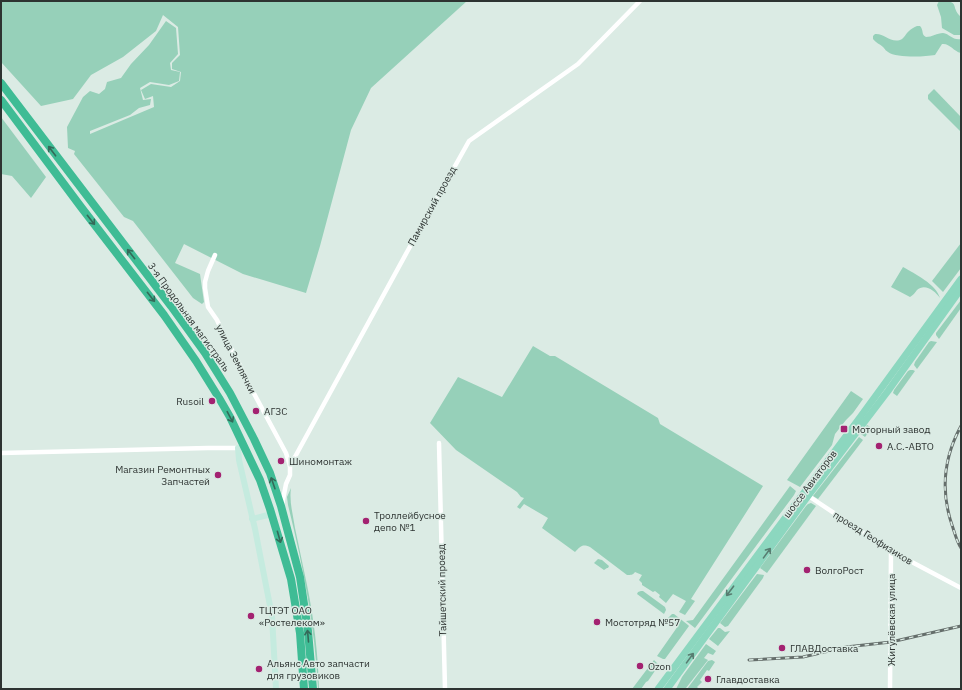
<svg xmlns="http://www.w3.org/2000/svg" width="962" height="690" font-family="'IBM Plex Sans',sans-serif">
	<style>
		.green { fill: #96d0b9 }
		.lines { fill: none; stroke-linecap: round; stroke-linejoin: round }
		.street { stroke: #fff; stroke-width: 4.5 }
		.secondary { stroke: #c5ebdf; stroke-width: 6 }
		.primary { stroke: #8cd7bf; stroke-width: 7 }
		.highway { stroke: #3fbc95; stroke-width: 8 }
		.rail-casing { stroke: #656e6b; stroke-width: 3 }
		.rail { stroke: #dbebe4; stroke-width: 1.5; stroke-dasharray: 4.5; stroke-linecap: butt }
		.oneway { stroke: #346a59 }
		.oneway2 { stroke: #587d71 }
		.poi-dot { fill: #a32271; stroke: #dbebe4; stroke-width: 1.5 }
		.labels { text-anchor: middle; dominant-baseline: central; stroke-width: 3; stroke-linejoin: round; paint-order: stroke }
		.street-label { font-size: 10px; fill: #2d3331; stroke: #dbebe4 }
		.poi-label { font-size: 10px; fill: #2d3331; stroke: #dbebe4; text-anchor: start }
	</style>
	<rect width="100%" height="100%" fill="#dbebe4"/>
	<!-- green -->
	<g class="green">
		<polygon points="1,1 467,1 371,88 351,130 320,246 306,293 243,274 184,244 175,263 200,274 204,302 202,304 193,298 133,221 124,217 74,154 75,151 68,148 67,127 83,97 90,91 99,94 105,89 107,82 121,78 131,64 149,45 166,21 176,28 178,54 170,63 171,70 180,72 179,81 169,85 150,82 140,88 143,100 151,99 150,105 139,108 130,115 90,131 90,134 154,107 153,96 145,99 141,90 151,84 171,87 180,81 181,72 172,69 172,63 180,55 178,27 163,15 156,31 123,57 91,75 73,99 41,106 1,62"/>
		<path d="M 939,1 C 962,1 949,6 961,17 L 961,35 L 954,35 L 942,28 L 941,17 L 937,5 Z"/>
		<path d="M 917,26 L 920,26 C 924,30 921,35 926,37 C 932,37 937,33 943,33 C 950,34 953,41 961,39 L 961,53 C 953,51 950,43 942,44 L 935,55 C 924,57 896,58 888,52 C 884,49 886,50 883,47 C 880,44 876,43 873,39 L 873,36 L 875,34 C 884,33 890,43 900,40 C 905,38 905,34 909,31 C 911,29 914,27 917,26 Z"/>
		<polygon points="934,89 961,117 961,132 928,99 928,95"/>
		<polygon points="1,117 46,177 31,198 12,176 1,174"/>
		<polygon points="961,243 961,268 943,292 932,281"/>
		<path d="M 903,267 C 915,274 936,284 940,298 C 935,291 925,283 917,290 C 915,293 913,295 910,297 L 891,287 Z"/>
		<polygon points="961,300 961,308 939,339 936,335 936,333"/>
		<polygon points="931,341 937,342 917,369 914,365 915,362 929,342"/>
		<path d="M 533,346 L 550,356 L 555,356 L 658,418 L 660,424 L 763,486 L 691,599 L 695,601 L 685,615 L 679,612 L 686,601 L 673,594 L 666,603 L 659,597 L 660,595 L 655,591 L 653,592 L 642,585 L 642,583 L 639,580 L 642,575 L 635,572 C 633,575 631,575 627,575 L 590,547 C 582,544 581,546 575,552 L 542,528 L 548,518 L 524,504 L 520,509 L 517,507 L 524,498 L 521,497 L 517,492 L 456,450 L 430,423 L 458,377 L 502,397 Z"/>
		<polygon points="910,370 913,370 915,371 897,396 893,393 894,390 908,371"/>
		<polygon points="851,391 863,399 853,413 846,420 835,434 832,445 800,487 787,480"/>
		<polygon points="867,425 872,428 865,437 861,434"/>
		<polygon points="859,437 863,440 818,499 813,496"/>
		<polygon points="790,486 796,491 794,495 695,628 686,621 693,620"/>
		<path d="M 291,488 C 289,501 293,515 295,528 C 299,547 303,566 307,585 C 314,619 318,654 319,689 L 318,689 C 315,626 303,566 288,505 L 287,497 Z"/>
		<polygon points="811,503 816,506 767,573 760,568 806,506 808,504"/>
		<polygon points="598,559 602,560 609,566 608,568 607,568 604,570 594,563"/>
		<polygon points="757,574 764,575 763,578 728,626 725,627 720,623"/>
		<polygon points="641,591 643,591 665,607 666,610 664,614 637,594 638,592"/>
		<polygon points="672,614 674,614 688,625 689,626 665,659 663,659 657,656 678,626 668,618"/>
		<polygon points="718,628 720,628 725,632 730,631 718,646 709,639"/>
		<polygon points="706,644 716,651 713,655 708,653 704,658 708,660 686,688 676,689 682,677"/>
		<polygon points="654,660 659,665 648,681 646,682 641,689 632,689"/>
		<polygon points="712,660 715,662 709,671 707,670 700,680 702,682 697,687 698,688 702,688 707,689 687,689 708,661"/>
	</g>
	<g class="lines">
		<!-- street -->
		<g class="street">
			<polyline points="215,255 208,271 205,282 205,288 208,307 217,320 223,333 238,361 251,388 286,453 290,466 290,475 286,484 282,505"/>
			<polyline points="439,443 445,689"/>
			<polyline points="1,453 208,448 238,448"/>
			<polyline points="290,466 407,252 469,141 578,64 640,1"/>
			<polyline points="807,495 891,551 961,588"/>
			<polyline points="890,689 891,551"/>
		</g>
		<!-- secondary -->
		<g class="secondary">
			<polyline points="238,448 239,460 255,529 272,616 276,689"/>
			<polyline points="252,519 272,514"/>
		</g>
		<!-- primary -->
		<g class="primary">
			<polyline points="658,689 861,416 961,279"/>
			<polyline points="667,689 808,496 888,391 961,289"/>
		</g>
		<!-- highway -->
		<g class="highway">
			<polyline points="1,83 171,306 205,353 230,393 254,439 270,473 281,506 300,577 308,631 313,689"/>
			<polyline points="1,100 81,207 164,315 196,361 219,398 230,417 260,480 270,509 291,579 300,633 304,689"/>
		</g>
		<defs>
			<g id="rail">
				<path d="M 961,426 C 943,459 940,492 953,528 C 955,534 957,542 961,548"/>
				<polyline points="749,660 803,657 846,647 891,642 961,626"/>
			</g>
		</defs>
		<!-- rail casing -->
		<use href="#rail" class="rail-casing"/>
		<!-- rail -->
		<use href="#rail" class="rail"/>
	</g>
	<!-- one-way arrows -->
	<defs><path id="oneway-shaft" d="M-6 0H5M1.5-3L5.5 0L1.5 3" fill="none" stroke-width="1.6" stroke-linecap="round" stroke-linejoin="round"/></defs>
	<g class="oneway">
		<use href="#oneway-shaft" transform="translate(52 151) rotate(-127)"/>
		<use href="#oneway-shaft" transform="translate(91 220) rotate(52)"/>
		<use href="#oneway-shaft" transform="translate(131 254) rotate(-128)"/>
		<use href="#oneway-shaft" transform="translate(151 297) rotate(52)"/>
		<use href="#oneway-shaft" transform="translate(230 417) rotate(62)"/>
		<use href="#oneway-shaft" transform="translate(273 483) rotate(-109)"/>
		<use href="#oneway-shaft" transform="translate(279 537) rotate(74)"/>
		<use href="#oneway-shaft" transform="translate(308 636) rotate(-95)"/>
	</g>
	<g class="oneway2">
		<use href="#oneway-shaft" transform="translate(767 553) rotate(-54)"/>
		<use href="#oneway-shaft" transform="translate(730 591) rotate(127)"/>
		<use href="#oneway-shaft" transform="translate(690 658) rotate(-54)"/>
	</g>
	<!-- markers -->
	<g class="poi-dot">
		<circle cx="212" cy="401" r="4"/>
		<circle cx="256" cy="411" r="4"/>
		<rect x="840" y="425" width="8" height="8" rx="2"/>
		<circle cx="879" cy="446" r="4"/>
		<circle cx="281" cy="461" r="4"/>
		<circle cx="218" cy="475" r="4"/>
		<circle cx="366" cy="521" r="4"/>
		<circle cx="807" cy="570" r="4"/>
		<circle cx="251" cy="616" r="4"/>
		<circle cx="597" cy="622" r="4"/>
		<circle cx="782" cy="648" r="4"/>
		<circle cx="640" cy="666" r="4"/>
		<circle cx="259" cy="669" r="4"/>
		<circle cx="708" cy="679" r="4"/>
	</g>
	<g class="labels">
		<!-- street labels -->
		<g class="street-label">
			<text transform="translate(432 206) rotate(-61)">Памирский проезд</text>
			<text transform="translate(189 317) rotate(54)">3-я Продольная магистраль</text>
			<text transform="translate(236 359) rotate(63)">улица Землячки</text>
			<text transform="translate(810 484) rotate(-53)">шоссе Авиаторов</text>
			<text transform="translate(873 538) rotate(32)">проезд Геофизиков</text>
			<text transform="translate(442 590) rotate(-91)">Тайшетский проезд</text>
			<text transform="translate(891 620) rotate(-90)">Жигулёвская улица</text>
		</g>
		<!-- poi labels -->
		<g class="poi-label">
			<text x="204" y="401" text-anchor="end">Rusoil</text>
			<text x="264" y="411">АГЗС</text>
			<text x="852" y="429">Моторный завод</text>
			<text x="887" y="446">А.С.-АВТО</text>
			<text x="289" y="461">Шиномонтаж</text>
			<text x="210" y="469" text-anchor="end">Магазин Ремонтных<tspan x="210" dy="12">Запчастей</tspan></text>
			<text x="374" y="515">Троллейбусное<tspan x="374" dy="12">депо №1</tspan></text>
			<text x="815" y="570">ВолгоРост</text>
			<text x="259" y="610">ТЦТЭТ ОАО<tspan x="259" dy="12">«Ростелеком»</tspan></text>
			<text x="605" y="622">Мостотряд №57</text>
			<text x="790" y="648">ГЛАВДоставка</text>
			<text x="267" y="663">Альянс Авто запчасти<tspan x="267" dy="12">для грузовиков</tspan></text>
			<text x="648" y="666">Ozon</text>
			<text x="716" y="679">Главдоставка</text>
		</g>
	</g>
	<!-- border -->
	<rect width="962" height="690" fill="none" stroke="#2d3331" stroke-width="4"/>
</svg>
